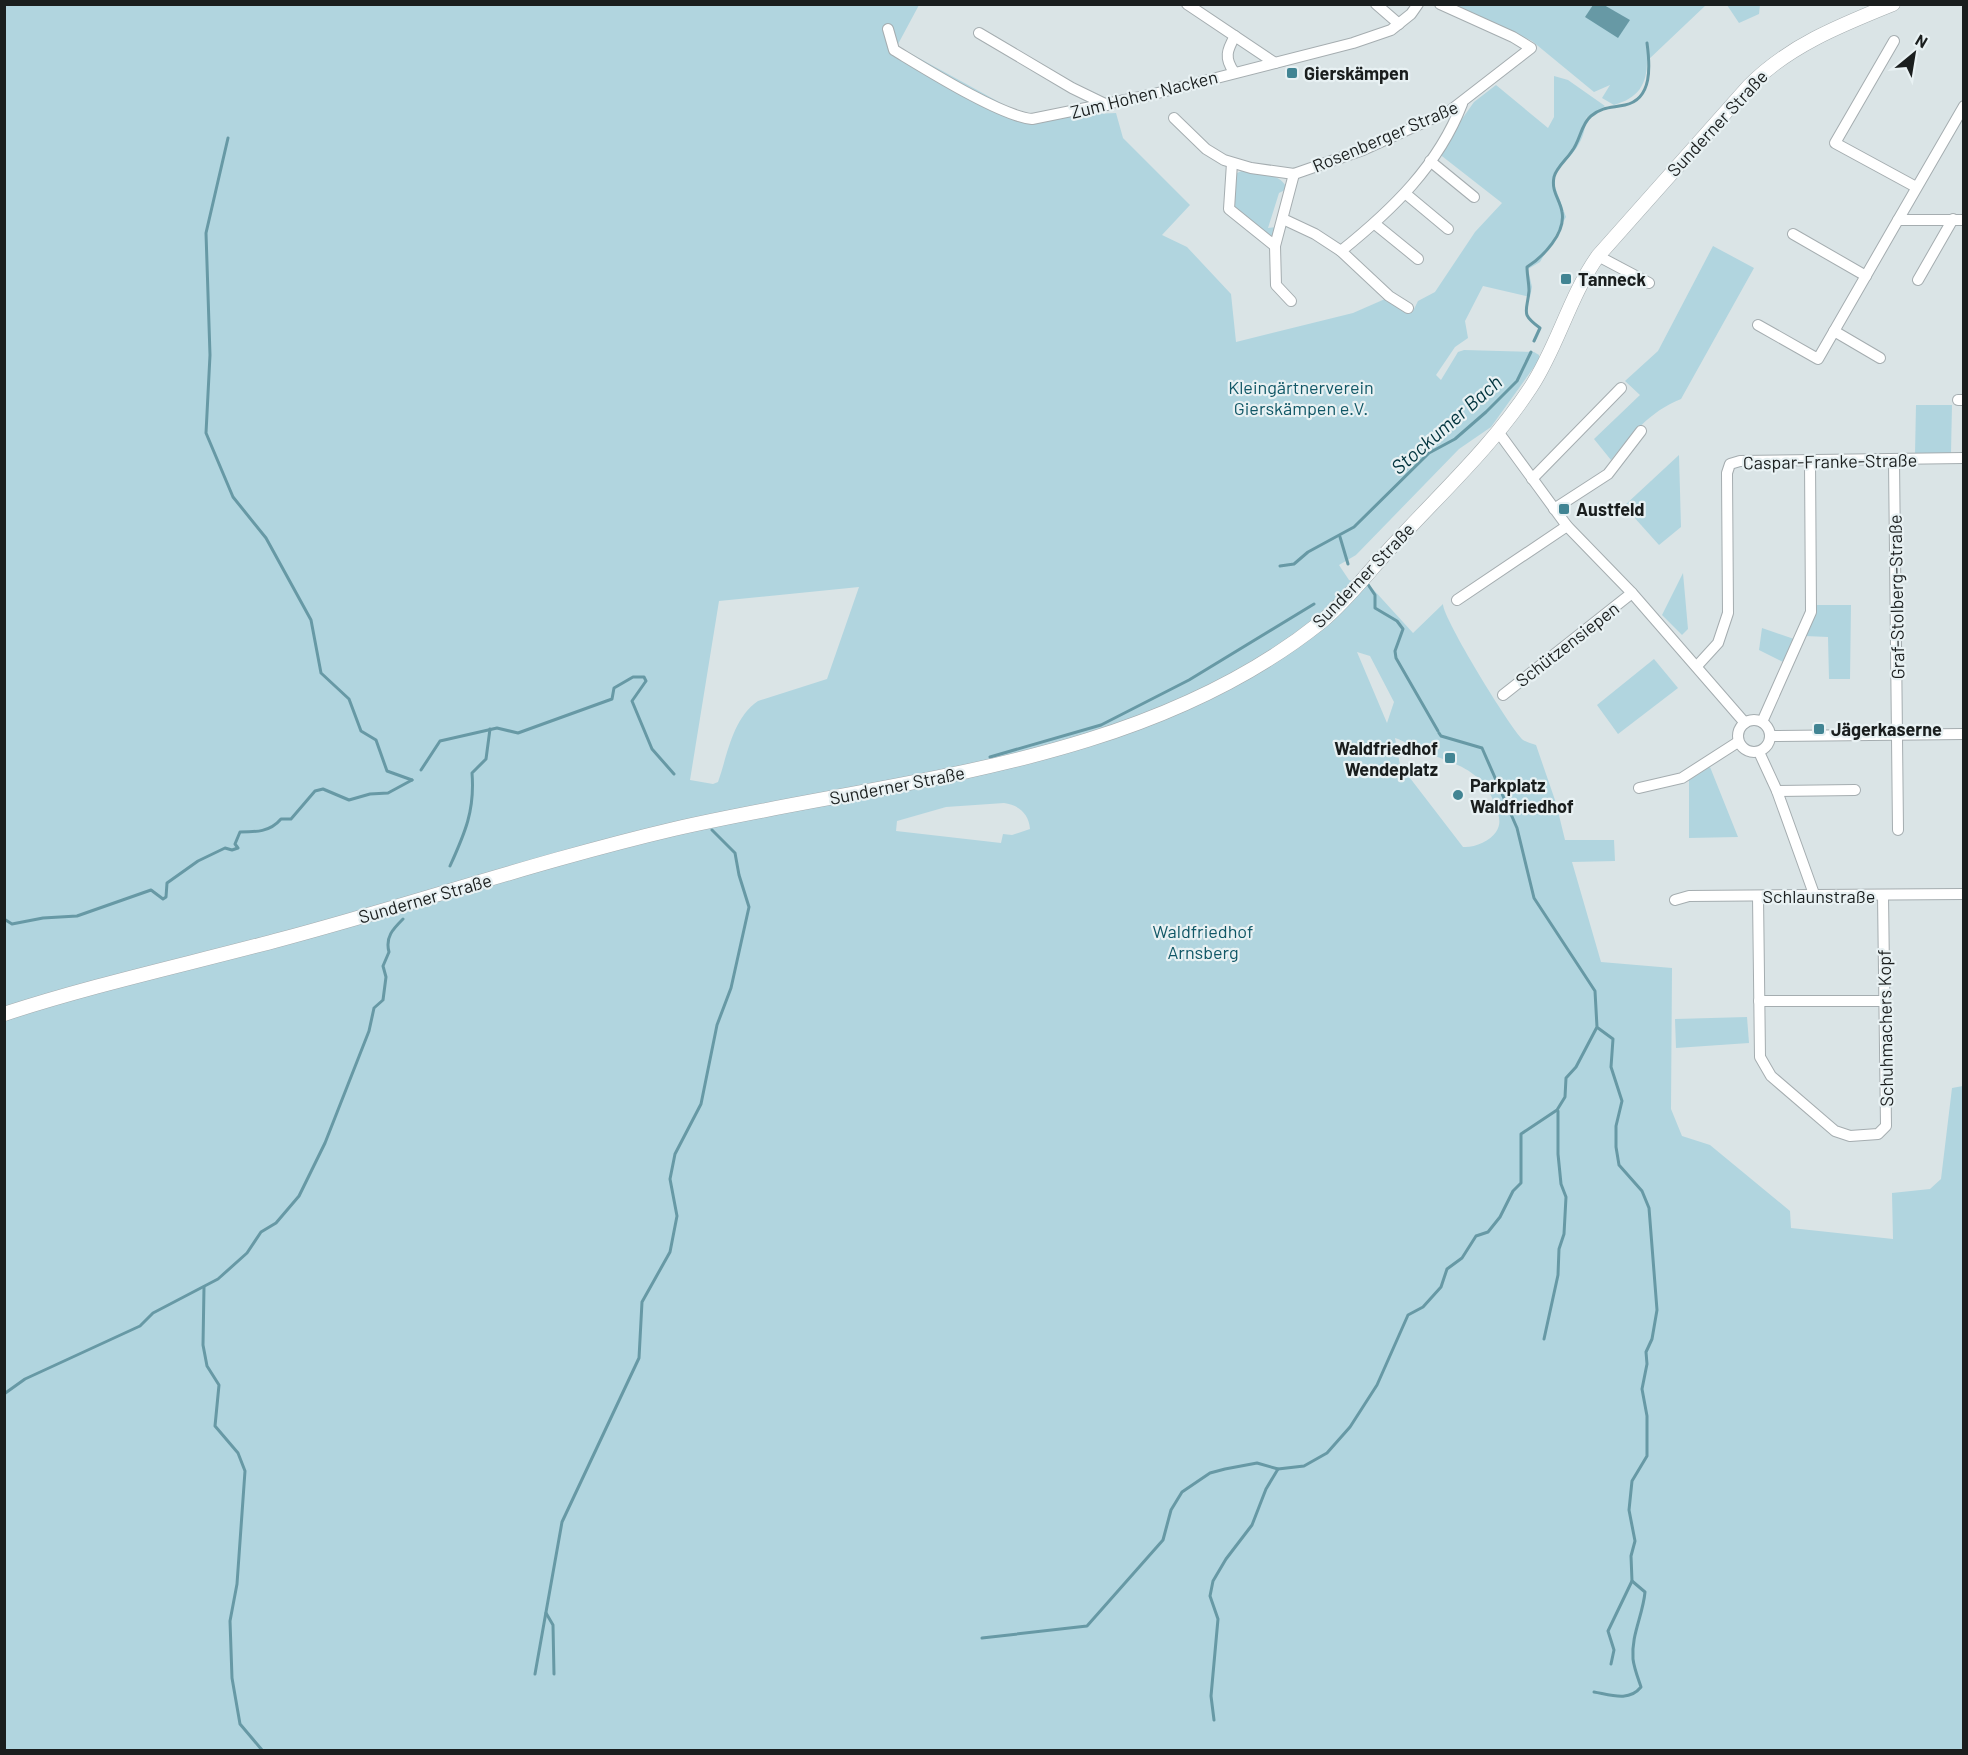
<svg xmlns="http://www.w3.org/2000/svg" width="1968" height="1755" font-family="Barlow,sans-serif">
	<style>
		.green { fill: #b1d5df; fill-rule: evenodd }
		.water { fill: #6799a5 }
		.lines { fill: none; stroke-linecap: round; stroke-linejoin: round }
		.stream { stroke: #6799a5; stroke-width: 3 }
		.street-casing { stroke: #a5adb0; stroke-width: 12 }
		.secondary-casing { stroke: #a5adb0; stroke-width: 15 }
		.street { stroke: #fff; stroke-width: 10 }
		.secondary { stroke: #fff; stroke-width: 14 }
		.poi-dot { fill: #418493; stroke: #e8f1f3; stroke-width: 2 }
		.labels { text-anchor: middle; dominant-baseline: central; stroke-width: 4.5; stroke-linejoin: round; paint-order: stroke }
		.poi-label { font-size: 18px; font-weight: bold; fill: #1a1e1e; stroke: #e8f1f3; text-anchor: start }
		.street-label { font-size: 18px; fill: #1a1e1e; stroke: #e8f1f3 }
		.park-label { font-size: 18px; fill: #105766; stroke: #e8f1f3 }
		.water-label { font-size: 20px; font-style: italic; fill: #01333d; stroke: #e8f1f3 }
	</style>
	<rect width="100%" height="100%" fill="#dae4e6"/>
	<!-- green -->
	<g class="green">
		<path d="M 5,5 L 919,5 L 897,46 L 1026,117 L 1116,113 L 1123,138 L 1190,205 L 1162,235 L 1187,247 L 1231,294 L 1236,342 L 1353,313 L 1385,299 L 1412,313 L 1418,301 L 1435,292 L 1475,232 L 1502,203 L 1438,153 L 1474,102 L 1496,85 L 1548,128 L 1554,117 L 1554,76 L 1568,80 L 1605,106 L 1586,118 C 1585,143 1572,155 1555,171 L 1555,187 L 1566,217 L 1540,262 L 1528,269 L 1532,287 L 1530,297 L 1483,286 L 1465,321 L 1468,338 L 1455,347 L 1436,375 L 1441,380 L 1458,352 L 1464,350 L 1534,352 L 1539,355 L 1539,360 L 1491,427 L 1459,449 L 1356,555 L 1339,565 L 1349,580 L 1372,588 L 1413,633 L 1443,604 C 1442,617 1510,728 1523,740 C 1526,742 1532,744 1536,745 L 1556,803 L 1565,840 L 1614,840 L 1615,861 L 1572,862 L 1601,962 L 1672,968 L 1671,1109 L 1682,1136 L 1710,1145 L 1790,1211 L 1791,1228 L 1893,1239 L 1892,1193 L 1930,1189 L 1941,1179 L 1952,1088 L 1963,1086 L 1963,1750 L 5,1750 ZM 859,587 L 827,679 L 758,701 C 732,719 728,754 718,782 L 713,784 L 690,780 L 719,601 ZM 1357,652 L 1370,656 L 1394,702 L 1387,723 ZM 1395,738 C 1405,741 1414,748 1424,752 C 1456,764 1483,770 1495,805 C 1499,815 1502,823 1496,832 C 1490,841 1474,848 1463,847 L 1400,765 ZM 1004,803 C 1019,805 1029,814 1030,829 L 1012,835 L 1003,834 L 1001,843 L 896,831 L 897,821 L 946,807 Z"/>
		<path d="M 1456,5 L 1706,5 L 1647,61 C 1647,85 1638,98 1614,105 L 1602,98 L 1610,85 L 1594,92 L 1532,41 Z"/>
		<polygon points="1727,5 1760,5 1759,14 1739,23"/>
		<path d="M 1244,170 C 1258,173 1282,173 1287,189 L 1279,193 L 1268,228 L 1277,227 L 1271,239 L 1231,204 L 1237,173 Z"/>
		<path d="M 1713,246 L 1754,268 L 1681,399 C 1649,412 1632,434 1611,460 L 1594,439 L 1640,395 L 1625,381 L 1658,351 Z"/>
		<polygon points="1916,405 1952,405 1951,453 1915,454"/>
		<polygon points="1679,455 1681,527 1659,545 1624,506"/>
		<polygon points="1683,573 1688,629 1682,635 1662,615"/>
		<polygon points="1817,605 1851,605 1850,679 1829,679 1828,637 1805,636"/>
		<polygon points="1762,628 1794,639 1783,662 1759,650"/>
		<polygon points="1654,659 1678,688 1618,734 1597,705"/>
		<polygon points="1710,767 1738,837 1689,838 1689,780"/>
		<polygon points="1747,1017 1749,1043 1676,1048 1675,1019"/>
	</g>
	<!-- water -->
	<polygon class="water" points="1593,5 1604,5 1630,20 1618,38 1585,17"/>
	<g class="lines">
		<!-- stream -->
		<g class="stream">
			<polyline points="228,138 206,233 210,355 206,433 233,497 266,538 311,620 321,673 349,699 361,731 376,740 387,771 412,780"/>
			<path d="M 1534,341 L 1540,328 C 1520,313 1527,313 1529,291 C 1529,283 1527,275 1527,267 C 1543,257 1566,233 1562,212 C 1560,199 1551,192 1554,177 C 1556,168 1567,159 1572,151 C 1580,141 1581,124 1591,116 C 1603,106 1612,108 1625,105 C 1653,99 1650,65 1647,43"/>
			<polyline points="1340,537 1348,564"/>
			<polyline points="1280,566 1294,564 1308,552 1354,527 1429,453 1455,439 1486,412 1517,381 1531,352"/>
			<polyline points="1367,583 1375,595 1375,608 1397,621 1403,629 1395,651 1396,658 1438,731"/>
			<polyline points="990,757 1101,725 1189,680 1314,604"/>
			<polyline points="421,770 440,741 497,728 518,733 612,699 614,688 633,677 644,677 646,681 632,701 652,749 674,774"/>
			<path d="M 450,866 C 465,833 475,810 472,773 L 486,759 L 490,729"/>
			<path d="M 4,919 L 12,924 L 43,918 L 77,916 L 151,890 L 163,899 L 166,897 L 167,883 L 198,861 L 225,848 L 232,850 L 238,848 L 235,844 L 240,832 C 256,832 270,832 281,819 L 291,819 L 315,791 L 323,789 L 349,800 L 370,794 L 388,793 L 412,780"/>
			<polyline points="1598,1028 1613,1039 1611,1067 1622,1101 1616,1126 1616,1147 1619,1165 1642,1191 1649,1208 1657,1310 1652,1339 1646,1352 1647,1364 1642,1389 1647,1416 1647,1456 1632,1481 1629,1510 1635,1541 1631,1556 1632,1581 1608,1631 1614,1650 1611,1664"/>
			<polyline points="204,1287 203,1345 207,1366 219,1385 215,1426 238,1453 245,1471 237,1584 230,1621 232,1678 240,1724 262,1750"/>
			<polyline points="1544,1339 1558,1275 1559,1249 1564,1234 1566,1197 1561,1184 1558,1154 1558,1111"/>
			<path d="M 4,1394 L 25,1379 L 140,1326 L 153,1313 L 218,1279 L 247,1253 L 261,1232 L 276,1223 L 299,1196 L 325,1143 L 369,1031 L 374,1008 L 383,1000 L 386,977 L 383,966 L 389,952 C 385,937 393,929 403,919"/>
			<polyline points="546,1613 553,1625 554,1674"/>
			<polyline points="982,1638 1087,1626 1163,1540 1171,1510 1182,1492 1210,1473 1225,1469 1257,1463 1278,1469 1304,1466 1327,1453 1350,1427 1377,1385 1408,1315 1423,1307 1441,1287 1447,1269 1462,1258 1476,1236 1488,1232 1500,1217 1513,1191 1521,1183 1521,1134 1557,1110 1565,1097 1566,1078 1576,1067 1597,1027 1595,991 1534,898 1517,828 1482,748 1441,736 1439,733"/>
			<polyline points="535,1674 562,1522 639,1358 642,1302 670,1252 677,1216 670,1179 675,1154 701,1104 717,1025 731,988 749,907 739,875 735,853 712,830"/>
			<path d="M 1594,1692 C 1611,1695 1629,1702 1641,1687 C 1638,1678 1634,1668 1633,1659 C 1631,1635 1643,1615 1645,1592 L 1632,1581"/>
			<polyline points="1214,1720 1211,1696 1218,1619 1210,1596 1213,1581 1226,1559 1252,1525 1266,1489 1278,1469"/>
		</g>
		<defs>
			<g id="street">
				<polyline points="1187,4 1275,63"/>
				<polyline points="1376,4 1399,24"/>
				<path d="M 888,29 L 894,50 C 924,68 1000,116 1032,119 L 1150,95 L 1353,43 L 1391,30 L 1411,14 L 1418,4"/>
				<polyline points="979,33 1072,88 1107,105"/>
				<polyline points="1894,41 1835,143 1916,187"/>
				<path d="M 1234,72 C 1224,58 1227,50 1235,36"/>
				<polyline points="1174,118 1206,149 1224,160 1251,168 1294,174 1363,150 1451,110 1531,48 1513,37 1440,4"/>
				<polyline points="1430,161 1474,197"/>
				<polyline points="1232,163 1229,209 1275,246"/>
				<polyline points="1406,194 1448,229"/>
				<polyline points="1283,219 1315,234 1341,251"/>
				<polyline points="1898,220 1964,106"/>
				<polyline points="1375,224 1418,259"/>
				<polyline points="1793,234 1866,276"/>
				<polyline points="1598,256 1649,283"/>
				<polyline points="1918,280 1953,219"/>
				<polyline points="1291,301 1276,285 1275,246 1294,174"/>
				<path d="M 1408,308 L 1389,296 L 1341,251 C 1392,210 1438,166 1462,104"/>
				<polyline points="1758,325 1818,359 1898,220 1964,220"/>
				<polyline points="1834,331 1880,358"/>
				<polyline points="1958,400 1964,400"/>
				<polyline points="1499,433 1567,526 1632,593 1745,723"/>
				<polyline points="1894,460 1898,830"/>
				<polyline points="1532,479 1621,388"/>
				<polyline points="1554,509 1608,474 1641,431"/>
				<polyline points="1457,600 1567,526"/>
				<polyline points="1697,666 1718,643 1728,613 1727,473 1730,464 1740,461 1964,458"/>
				<polyline points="1503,695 1632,593"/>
				<circle cx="1754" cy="736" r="16"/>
				<polyline points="1762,722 1811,612 1810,461"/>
				<polyline points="1770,736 1964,734"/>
				<polyline points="1759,752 1777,791 1814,894"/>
				<polyline points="1639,788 1682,778 1738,742"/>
				<polyline points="1777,791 1855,790"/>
				<polyline points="1758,896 1760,1057 1771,1076 1835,1131 1850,1136 1878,1134 1886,1126 1883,895"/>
				<polyline points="1675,900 1689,896 1964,894"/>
				<polyline points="1759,1001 1884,1001"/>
			</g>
			<path id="secondary" d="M 4,1014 C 96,984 189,964 282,939 C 413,904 542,860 674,829 C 891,779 1140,767 1321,622 C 1349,599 1372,567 1397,541 C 1443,491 1493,445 1531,387 C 1558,346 1569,297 1598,256 L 1749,86 C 1788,46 1841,25 1893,4"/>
		</defs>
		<!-- street casing -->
		<use href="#street" class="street-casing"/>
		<!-- secondary casing -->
		<use href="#secondary" class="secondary-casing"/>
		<!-- street -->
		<use href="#street" class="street"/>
		<!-- secondary -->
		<use href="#secondary" class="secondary"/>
	</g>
	<!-- markers -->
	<g class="poi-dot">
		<rect x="1286" y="67" width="12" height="12" rx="3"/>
		<rect x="1560" y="273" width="12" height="12" rx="3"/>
		<rect x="1558" y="503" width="12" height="12" rx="3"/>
		<rect x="1813" y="723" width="12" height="12" rx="3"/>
		<rect x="1444" y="752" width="12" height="12" rx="3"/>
		<circle cx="1458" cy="795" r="6"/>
	</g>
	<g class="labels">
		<!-- poi labels -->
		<g class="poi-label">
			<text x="1304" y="73">Gierskämpen</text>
			<text x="1578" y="279">Tanneck</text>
			<text x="1576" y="509">Austfeld</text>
			<text x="1831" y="729">Jägerkaserne</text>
			<text x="1438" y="748" text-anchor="end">Waldfriedhof<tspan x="1438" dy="21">Wendeplatz</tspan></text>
			<text x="1470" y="785">Parkplatz<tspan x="1470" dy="21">Waldfriedhof</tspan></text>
		</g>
		<!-- street labels -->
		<g class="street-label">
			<text transform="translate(1144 94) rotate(-14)">Zum Hohen Nacken</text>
			<text transform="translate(1717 123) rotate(-47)">Sunderner Straße</text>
			<text transform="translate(1385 136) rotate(-23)">Rosenberger Straße</text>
			<text transform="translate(1830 461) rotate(-1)">Caspar-Franke-Straße</text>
			<text transform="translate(1363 575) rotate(-46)">Sunderner Straße</text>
			<text transform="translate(1896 597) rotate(-91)">Graf-Stolberg-Straße</text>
			<text transform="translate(1567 644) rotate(-38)">Schützensiepen</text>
			<text transform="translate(897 785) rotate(-11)">Sunderner Straße</text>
			<text x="1819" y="896">Schlaunstraße</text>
			<text transform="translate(425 898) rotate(-16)">Sunderner Straße</text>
			<text transform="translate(1885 1028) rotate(-91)">Schuhmachers Kopf</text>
		</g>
		<!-- park labels -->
		<g class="park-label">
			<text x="1301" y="387">Kleingärtnerverein<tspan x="1301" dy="21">Gierskämpen e.V.</tspan></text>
			<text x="1203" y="931">Waldfriedhof<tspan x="1203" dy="21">Arnsberg</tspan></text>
		</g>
		<!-- water labels -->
		<g class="water-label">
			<text transform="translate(1446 424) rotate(-41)">Stockumer Bach</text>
		</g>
	</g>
	<!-- border -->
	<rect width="1968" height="1755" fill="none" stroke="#1a1e1e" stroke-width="12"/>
	<!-- north arrow -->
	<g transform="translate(1914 54) rotate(30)" stroke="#e8f1f3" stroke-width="4.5" paint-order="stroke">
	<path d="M0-4.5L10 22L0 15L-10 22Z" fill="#1a1e1e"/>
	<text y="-9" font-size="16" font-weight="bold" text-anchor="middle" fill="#1a1e1e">N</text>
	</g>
</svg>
